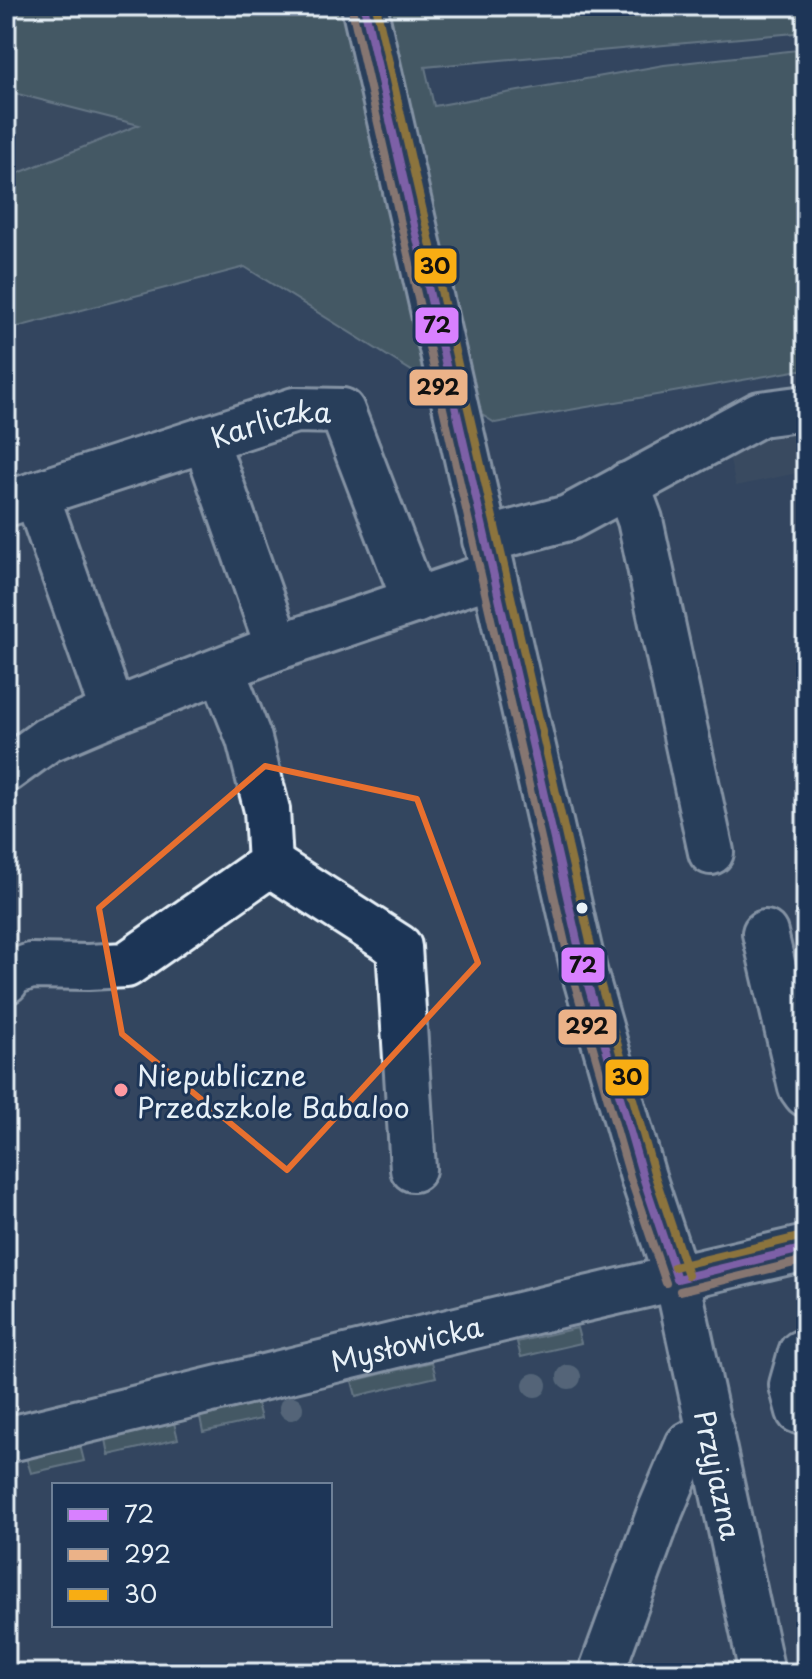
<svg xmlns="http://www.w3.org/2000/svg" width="812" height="1679" font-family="'Playpen Sans',sans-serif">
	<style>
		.built { fill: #425164 }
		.green { fill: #5a706c; stroke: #a1b0b2; stroke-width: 2 }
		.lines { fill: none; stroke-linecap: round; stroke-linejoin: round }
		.minor-casing { stroke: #e8f1f8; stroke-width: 50 }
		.minor { stroke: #1d3557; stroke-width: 44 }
		.bus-1-casing { stroke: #1d3557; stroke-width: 14 }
		.bus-2-casing { stroke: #1d3557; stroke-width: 14 }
		.bus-3-casing { stroke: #1d3557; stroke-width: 14 }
		.bus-1 { stroke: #d880ff; stroke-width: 8 }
		.bus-2 { stroke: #ebb288; stroke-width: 8 }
		.bus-3 { stroke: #f8ad13; stroke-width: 8 }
		.tree { fill: #7b8b98 }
		.marked { fill: none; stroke: #e8702f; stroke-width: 6; stroke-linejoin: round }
		.bus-dot { fill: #e8f1f8; stroke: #1d3557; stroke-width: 3 }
		.poi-dot { fill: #ff9aa2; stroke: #1d3557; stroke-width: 3 }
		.labels { text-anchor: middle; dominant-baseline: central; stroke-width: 6; stroke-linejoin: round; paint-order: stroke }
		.street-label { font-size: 28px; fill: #e8f1f8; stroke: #1d3557 }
		.poi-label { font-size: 28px; fill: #e8f1f8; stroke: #1d3557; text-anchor: start }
		.line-badge { stroke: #1d3557; stroke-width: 3 }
		.pale-badge-label { font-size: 22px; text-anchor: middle; font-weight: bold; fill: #111 }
	</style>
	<rect width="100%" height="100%" fill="#33465f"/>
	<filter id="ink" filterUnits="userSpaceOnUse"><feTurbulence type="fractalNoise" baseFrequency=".0125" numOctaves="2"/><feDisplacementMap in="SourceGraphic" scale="16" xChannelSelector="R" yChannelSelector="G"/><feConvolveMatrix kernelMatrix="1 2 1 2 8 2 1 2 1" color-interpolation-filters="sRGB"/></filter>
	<g filter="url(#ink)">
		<!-- built -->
		<g class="built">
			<polygon points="6,91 140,125 6,178"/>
			<polygon points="806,431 806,471 736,486 727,448"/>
		</g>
		<!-- green -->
		<g class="green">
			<polygon points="6,6 806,6 806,32 425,67 434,106 664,65 806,49 806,369 495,423 245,267 6,330 6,178 139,125 6,91"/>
			<polygon points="577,1328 581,1343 521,1357 517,1342"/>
			<polygon points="432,1362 436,1377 356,1396 352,1381"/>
			<polygon points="257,1403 261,1419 203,1432 200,1417"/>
			<polygon points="174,1423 178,1439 109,1455 106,1439"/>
			<polygon points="80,1445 84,1461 31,1473 26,1457"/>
		</g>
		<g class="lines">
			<defs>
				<g id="minor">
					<path id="s1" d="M 364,6 L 584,971 L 643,1177 L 677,1279 L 762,1673"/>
					<polyline points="205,439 278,647"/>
					<polyline points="627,485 640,520 711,852"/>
					<polyline points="36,494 113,712"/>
					<path id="s2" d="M 6,504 L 295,410 L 342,411 L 415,601"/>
					<polyline points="485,540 568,518 760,414 806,408"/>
					<polyline points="6,770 47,740 113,712 278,647 493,574"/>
					<polyline points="270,864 399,947 413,1169"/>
					<polyline points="765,933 801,1087 806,1094"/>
					<polyline points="6,981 8,974 31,966 88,967 126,965 270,864 267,810 249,739 222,670"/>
					<polyline points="806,1351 801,1353 792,1385 799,1411 806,1413"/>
					<path id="s3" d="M 6,1440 L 560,1305 L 806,1248"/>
					<polyline points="601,1673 661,1509 688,1445 711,1432"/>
				</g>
			</defs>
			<!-- minor casing -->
			<use href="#minor" class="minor-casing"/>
			<!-- minor -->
			<use href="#minor" class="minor"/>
			<defs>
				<g id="bus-1">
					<polyline points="364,6 584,971 643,1177 677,1279"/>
					<polyline points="677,1279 806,1248"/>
				</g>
				<g id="bus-2">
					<polyline points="352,9 572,974 631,1180 666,1283"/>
					<polyline points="680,1291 806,1260"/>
				</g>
				<g id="bus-3">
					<polyline points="376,6 596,968 654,1173 688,1275"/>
					<polyline points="674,1267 803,1236"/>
				</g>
			</defs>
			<!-- bus-1 casing -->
			<use href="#bus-1" class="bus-1-casing"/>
			<!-- bus-2 casing -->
			<use href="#bus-2" class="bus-2-casing"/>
			<!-- bus-3 casing -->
			<use href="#bus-3" class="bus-3-casing"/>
			<!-- bus-1 -->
			<use href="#bus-1" class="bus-1"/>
			<!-- bus-2 -->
			<use href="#bus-2" class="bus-2"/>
			<!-- bus-3 -->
			<use href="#bus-3" class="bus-3"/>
		</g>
		<!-- trees -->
		<g class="tree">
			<circle cx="569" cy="1377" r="12"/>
			<circle cx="535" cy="1385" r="12"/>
			<circle cx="291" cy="1408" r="12"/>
		</g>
	</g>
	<!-- marked area -->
	<path d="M0 0H812V1679H0ZM 265,766 L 417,799 L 478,963 L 287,1170 L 122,1034 L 99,908 Z" fill="#33465f" fill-opacity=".55" fill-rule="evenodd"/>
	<path class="marked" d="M 265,766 L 417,799 L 478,963 L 287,1170 L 122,1034 L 99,908 Z"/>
	<!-- markers -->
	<circle class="bus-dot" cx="582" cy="908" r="7"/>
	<circle class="poi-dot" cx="121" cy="1090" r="8"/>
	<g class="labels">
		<!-- street labels -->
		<g class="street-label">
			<text stroke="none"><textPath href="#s2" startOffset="278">Karliczka</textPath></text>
			<text stroke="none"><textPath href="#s3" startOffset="412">Mysłowicka</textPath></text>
			<text stroke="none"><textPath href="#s1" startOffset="1512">Przyjazna</textPath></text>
		</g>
		<!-- poi labels -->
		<g class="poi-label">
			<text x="137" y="1074">Niepubliczne<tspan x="137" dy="32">Przedszkole Babaloo</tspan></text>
		</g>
	</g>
	<g class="line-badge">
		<rect x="413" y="247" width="45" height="38" rx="8" fill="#f8ad13"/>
		<rect x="414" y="306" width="46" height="39" rx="8" fill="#d880ff"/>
		<rect x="408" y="368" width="61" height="39" rx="8" fill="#ebb288"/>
		<rect x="560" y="946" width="46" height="38" rx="8" fill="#d880ff"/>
		<rect x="557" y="1008" width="61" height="38" rx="8" fill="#ebb288"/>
		<rect x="604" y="1058" width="46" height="39" rx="8" fill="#f8ad13"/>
	</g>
	<g class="pale-badge-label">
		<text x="435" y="274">30</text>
		<text x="437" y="333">72</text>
		<text x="438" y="395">292</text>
		<text x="583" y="973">72</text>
		<text x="587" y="1034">292</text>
		<text x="627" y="1085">30</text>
	</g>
	<!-- margin -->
	<rect width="812" height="1679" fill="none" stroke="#1d3557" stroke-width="32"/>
	<rect x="16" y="16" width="780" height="1647" fill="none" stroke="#e8f1f8" stroke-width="3" filter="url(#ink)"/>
	<!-- legend -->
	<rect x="52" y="1483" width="280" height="144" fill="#1d3557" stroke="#6e8097" stroke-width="2"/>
	<rect x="68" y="1509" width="40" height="12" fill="#d880ff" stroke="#6e8097" stroke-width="2"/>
	<text x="124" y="1523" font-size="24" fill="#e8f1f8">72</text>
	<rect x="68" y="1549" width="40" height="12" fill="#ebb288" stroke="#6e8097" stroke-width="2"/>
	<text x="124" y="1563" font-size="24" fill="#e8f1f8">292</text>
	<rect x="68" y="1589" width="40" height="12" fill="#f8ad13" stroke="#6e8097" stroke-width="2"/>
	<text x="124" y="1603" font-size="24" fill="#e8f1f8">30</text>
</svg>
